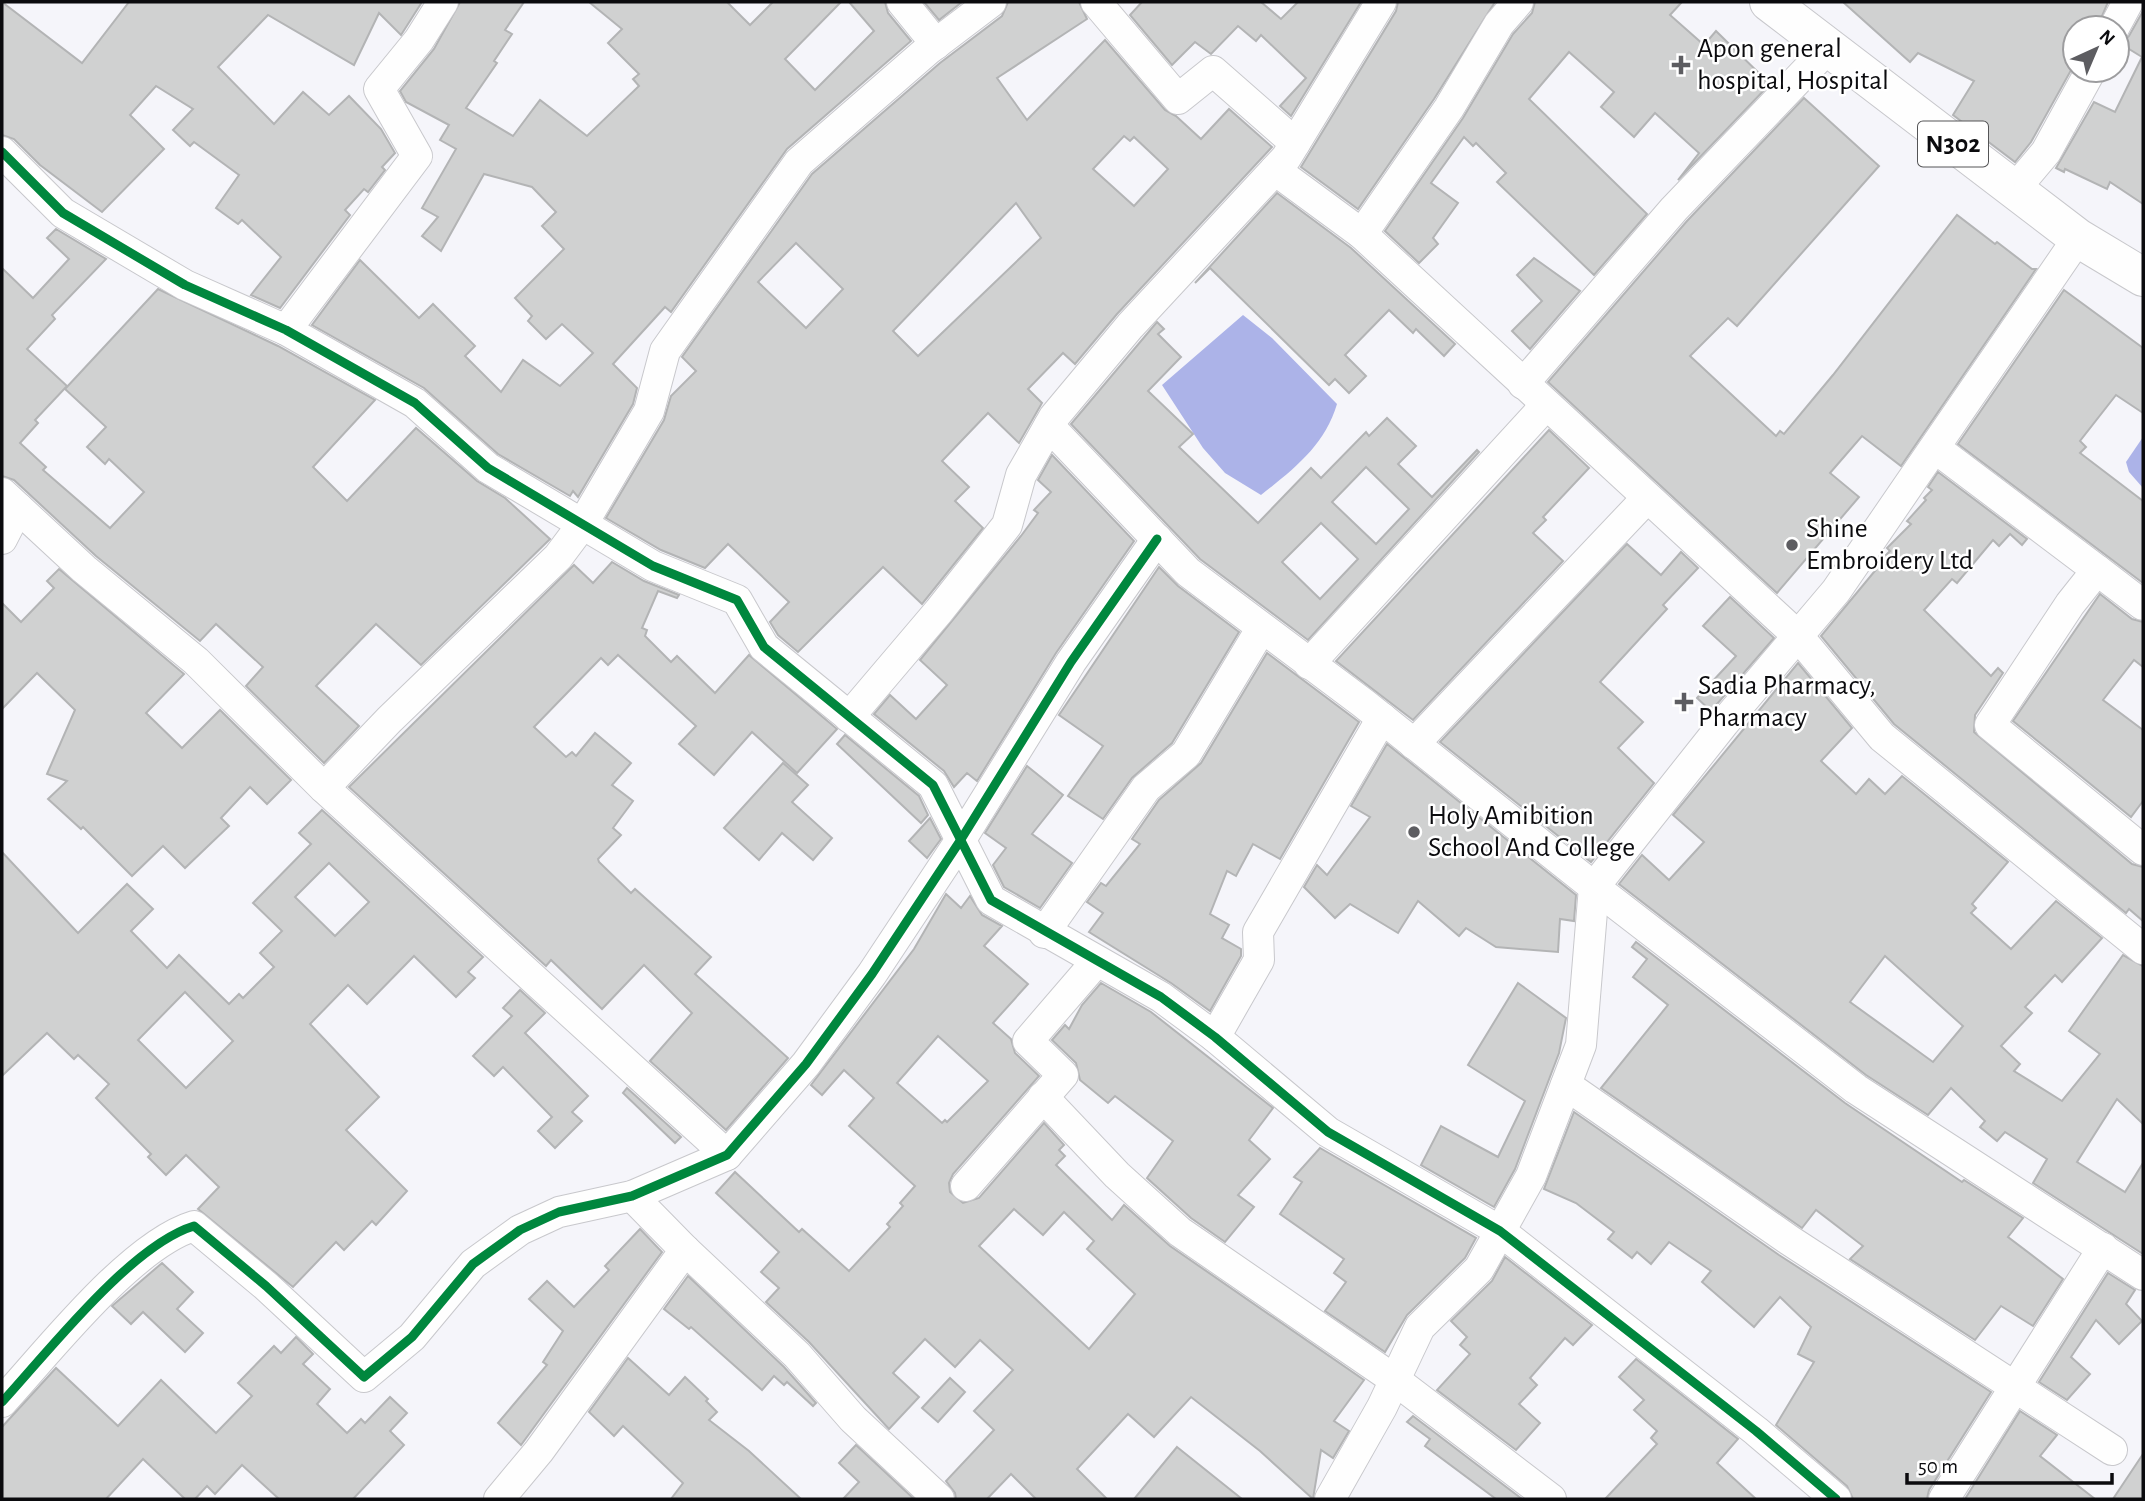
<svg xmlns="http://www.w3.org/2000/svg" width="2145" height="1501" font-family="'Alegreya Sans',sans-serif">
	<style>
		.water { fill: #acb3e8 }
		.building { fill: #d0d1d1; stroke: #b3b4b5; stroke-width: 2; fill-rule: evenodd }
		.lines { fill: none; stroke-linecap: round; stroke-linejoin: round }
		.minor-casing { stroke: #c8c8cc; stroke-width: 32 }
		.highway-casing { stroke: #c8c8cc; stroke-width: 40 }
		.minor { stroke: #fefefe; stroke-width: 30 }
		.highway { stroke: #fefefe; stroke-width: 38 }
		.cycleway-casing { stroke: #fff; stroke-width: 13 }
		.cycleway { stroke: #00873e; stroke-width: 9 }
		.poi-dot { fill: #5d5d61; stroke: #fff; stroke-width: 2.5 }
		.labels { text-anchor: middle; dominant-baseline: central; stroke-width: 5; stroke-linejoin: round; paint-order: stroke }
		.shield { fill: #fff; stroke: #545456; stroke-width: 2 }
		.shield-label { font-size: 26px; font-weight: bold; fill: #0b0b0e }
		.poi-label { font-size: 28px; fill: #0b0b0e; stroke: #fff; text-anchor: start }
	</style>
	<rect width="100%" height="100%" fill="#f5f5fa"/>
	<!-- water -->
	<g class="water">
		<path d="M 1243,315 L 1272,338 L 1337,404 C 1325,445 1294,469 1261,495 L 1225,473 L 1203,448 L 1162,385 Z"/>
		<polygon points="2143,437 2143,488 2129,472 2126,462"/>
	</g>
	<!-- building -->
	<g class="building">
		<polygon points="2,2 82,63 129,2 422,2 401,35 379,13 354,65 268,15 218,67 274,124 303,92 329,115 349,96 381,129 395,153 382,167 385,170 368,192 364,189 345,210 350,215 280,308 251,295 281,257 242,220 238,224 216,208 239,175 194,142 190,146 173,130 193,109 156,86 130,115 164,149 102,212 40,165 14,139 2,135"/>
		<polygon points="460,2 524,2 505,30 512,34 494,61 497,63 466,108 513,136 540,100 587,136 639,86 633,79 639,74 608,43 622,29 589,2 727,2 750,25 773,2 841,2 785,59 815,90 874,31 849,2 885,2 888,13 911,41 787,149 671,312 665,307 613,364 637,388 633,404 578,497 573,491 570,496 498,454 424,388 312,325 360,260 419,318 433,304 475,346 465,356 501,392 523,360 560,386 593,353 562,324 546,339 528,321 532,316 515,298 564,249 542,226 556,212 532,187 484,174 441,251 422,236 438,217 422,208 456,149 440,140 449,125 406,102 400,91 434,49"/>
		<polygon points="924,2 962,2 939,20"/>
		<path d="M 1008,2 L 1079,2 L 1087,19 L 997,78 L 1027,120 L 1105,40 L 1165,110 L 1176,116 L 1201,139 L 1229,109 L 1272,147 L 1117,314 L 1075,364 L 1063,353 L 1028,389 L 1042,403 L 1019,443 L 988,413 L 942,461 L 969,487 L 955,501 L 983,528 L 922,604 L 883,567 L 798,652 L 778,635 L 770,622 L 789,602 L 728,544 L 705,568 L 661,550 L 606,518 L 664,420 L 671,396 L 696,371 L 682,357 L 812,174 L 940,63 L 1002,16 ZM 1124,136 L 1130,141 L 1134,137 L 1168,169 L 1134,206 L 1093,169 ZM 1016,203 L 1041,238 L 918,356 L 893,331 ZM 796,243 L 843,289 L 806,328 L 758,282 Z"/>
		<polygon points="1142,2 1261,2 1281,19 1298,2 1361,2 1291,116 1280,106 1306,78 1261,35 1256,41 1238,26 1211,54 1195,42 1172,65 1130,15"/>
		<polygon points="1398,2 1495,2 1434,99 1358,209 1301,167 1396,11"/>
		<polygon points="1535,2 1682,2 1670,15 1704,45 1716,31 1770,84 1678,180 1699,153 1655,113 1634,137 1601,107 1614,92 1569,52 1529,99 1647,214 1594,275 1497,182 1506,173 1476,143 1473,146 1464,137 1431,183 1458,203 1433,238 1438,244 1419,263 1385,231 1463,118 1513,34 1532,13"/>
		<polygon points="1843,2 2108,2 2097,28 2075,28 2075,63 2031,142 2015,162 1953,115 1974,81 1918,53 1910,62"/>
		<polygon points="2143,11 2143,204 2110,182 2107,189 2065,169 2064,172 2056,168 2094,102 2115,112 2142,57 2121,44 2129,36"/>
		<polygon points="1804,98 1879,166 1737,326 1728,318 1690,356 1776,436 1780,431 1784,434 1833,375 1957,215 1995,244 1997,242 2032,269 2036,269 1901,466 1862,436 1830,473 1859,497 1777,593 1548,382 1687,221"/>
		<polygon points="1277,193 1351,248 1455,344 1444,356 1416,329 1413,333 1389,310 1345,355 1366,376 1349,393 1335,379 1329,385 1210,268 1195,283"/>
		<polygon points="56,229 106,259 52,315 55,319 27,349 67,386 35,420 38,423 20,443 46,467 43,470 110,528 144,492 109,459 105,464 87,447 106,427 65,389 158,289 278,346 375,400 313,467 347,501 416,428 477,481 505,498 550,539 421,665 376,624 316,686 359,726 324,763 246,686 263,667 216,624 200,641 96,556 14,480 2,476 2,268 33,298 69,259 47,238"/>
		<polygon points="1534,258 1580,291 1530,349 1512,331 1542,301 1517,275"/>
		<polygon points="2064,290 2143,348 2143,413 2116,395 2080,441 2086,447 2080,453 2143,501 2143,583 1958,444"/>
		<path d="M 1157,322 L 1164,329 L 1158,334 L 1181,357 L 1148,391 L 1193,434 L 1179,447 L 1258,523 L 1311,468 L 1321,478 L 1366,432 L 1369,436 L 1387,418 L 1416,446 L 1398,464 L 1432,497 L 1477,450 L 1479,452 L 1308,640 L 1200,559 L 1071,424 ZM 1366,467 L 1409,509 L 1376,544 L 1332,502 ZM 1321,523 L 1358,559 L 1320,599 L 1282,562 Z"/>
		<polygon points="1549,430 1589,468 1543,517 1546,520 1533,533 1563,561 1413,720 1336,661"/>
		<polygon points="1052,455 1134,541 1056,653 977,781 967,773 954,787 944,771 874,714 890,695 916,719 947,685 920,660 1021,536 1038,513 1034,510 1051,492 1038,480"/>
		<polygon points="1938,472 2027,539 2022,545 2010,534 1999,546 1993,540 1957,583 1952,579 1924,610 1991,676 1998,668 2003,673 1975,715 1974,732 2132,864 2143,867 2143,921 2129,909 2126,913 1894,724 1821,636 1879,566 1877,564 1890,551 1887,548 1911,524 1907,521 1926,500 1924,498 1932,490 1928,487"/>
		<polygon points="1627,544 1661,575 1681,552 1698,568 1663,605 1667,609 1600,682 1643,722 1618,748 1654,783 1591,862 1440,742"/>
		<polygon points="612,562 644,581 679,595 677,598 658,591 642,628 647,630 645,636 671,662 677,656 715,693 749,655 837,729 797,773 752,732 714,775 679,744 696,726 618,655 608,665 601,658 534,727 566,757 572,752 576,756 595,733 631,763 612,785 633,801 613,828 621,835 598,859 599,862 631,893 635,889 711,957 695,974 788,1058 726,1130 650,1061 692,1013 644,965 602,1009 551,960 546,966 349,787 574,565 593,583"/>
		<polygon points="1159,567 1178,586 1239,632 1172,743 1132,778 1103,819 1068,796 1103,746 1059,715"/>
		<polygon points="59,569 184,674 146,713 182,748 220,710 291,780 267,804 250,787 221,818 229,826 185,868 163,846 132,876 83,827 81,829 48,799 67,781 47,774 75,710 37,673 2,709 2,603 21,622 54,588 47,581"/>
		<polygon points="2100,594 2132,619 2143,622 2143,667 2134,660 2103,700 2143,730 2143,801 2131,817 2013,721"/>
		<polygon points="1730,597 1774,638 1711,711 1697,698 1736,656 1703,626"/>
		<polygon points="1267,653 1359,722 1280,859 1253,844 1236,876 1227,871 1210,914 1229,925 1222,938 1241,949 1241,956 1210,1011 1171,983 1089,932 1103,913 1087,902 1101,883 1106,886 1140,844 1132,839 1159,800 1201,763"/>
		<path d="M 1798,663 L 1852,728 L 1821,761 L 1856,794 L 1869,779 L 1885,794 L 1902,776 L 2008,862 L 1972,904 L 1976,908 L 1971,913 L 2011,949 L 2056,901 L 2102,938 L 2062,982 L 2055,975 L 2025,1007 L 2032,1013 L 2001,1046 L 2020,1064 L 2014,1071 L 2062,1101 L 2100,1054 L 2069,1031 L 2123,955 L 2143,966 L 2143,1124 L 2117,1099 L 2077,1162 L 2125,1192 L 2143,1163 L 2143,1254 L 2033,1183 L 2047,1159 L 2005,1132 L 1997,1141 L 1980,1127 L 1985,1121 L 1951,1088 L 1928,1115 L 1866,1075 L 1619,884 L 1642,855 L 1669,880 L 1704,842 L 1673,815 ZM 1885,956 L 1963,1026 L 1933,1062 L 1850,1002 Z"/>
		<polygon points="845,735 919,796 928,815 921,823 837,744"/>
		<polygon points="1387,744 1576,895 1574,921 1560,919 1558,952 1496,947 1466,928 1459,936 1418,901 1398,933 1350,904 1335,918 1304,887 1317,865 1327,875 1370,817 1351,806"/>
		<polygon points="783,763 808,785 792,802 832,838 813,860 782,833 759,860 724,828"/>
		<polygon points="1027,766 1063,795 1032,834 1072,863 1040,908 1004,887 993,865 1006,848 985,833"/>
		<path d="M 322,810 L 483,957 L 468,972 L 475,978 L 456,997 L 414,956 L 367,1004 L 348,985 L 310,1024 L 379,1097 L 346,1130 L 407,1191 L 376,1225 L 372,1221 L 344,1250 L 336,1242 L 293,1287 L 198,1209 L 219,1187 L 186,1155 L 166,1175 L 148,1157 L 151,1154 L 96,1098 L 109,1084 L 78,1055 L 74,1059 L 47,1033 L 2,1076 L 2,852 L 78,933 L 127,884 L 153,909 L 131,931 L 167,968 L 179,955 L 229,1004 L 239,994 L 243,998 L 274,967 L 260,953 L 282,931 L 253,903 L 311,844 L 299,833 ZM 329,863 L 369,902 L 335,936 L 295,897 ZM 185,992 L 233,1041 L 186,1088 L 138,1040 Z"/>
		<polygon points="930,818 941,839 927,858 909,841"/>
		<path d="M 946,894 L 961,908 L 970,896 L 982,915 L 1002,926 L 984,946 L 1028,984 L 993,1023 L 1011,1039 L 1015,1053 L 1039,1076 L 953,1174 L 949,1183 L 950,1192 L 963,1203 L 979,1198 L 1044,1123 L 1064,1145 L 1059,1150 L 1065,1156 L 1056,1165 L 1112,1220 L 1124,1205 L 1170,1246 L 1364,1380 L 1334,1421 L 1349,1431 L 1333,1458 L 1321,1450 L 1313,1499 L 1260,1451 L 1191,1397 L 1154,1437 L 1128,1414 L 1077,1469 L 1107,1499 L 1036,1499 L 1011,1474 L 987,1499 L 956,1499 L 955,1493 L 946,1481 L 994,1430 L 974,1411 L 1013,1370 L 980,1340 L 955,1367 L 925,1339 L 893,1373 L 919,1397 L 889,1429 L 809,1342 L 766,1302 L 779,1288 L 761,1272 L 779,1252 L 716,1193 L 735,1172 L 799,1232 L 802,1229 L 849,1271 L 890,1227 L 887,1224 L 903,1206 L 900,1203 L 915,1186 L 849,1126 L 874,1098 L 844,1070 L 822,1095 L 811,1085 L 914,949 ZM 938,1036 L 988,1081 L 947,1122 L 945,1120 L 942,1123 L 897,1083 ZM 1014,1209 L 1043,1235 L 1064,1212 L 1094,1241 L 1087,1249 L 1135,1294 L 1089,1349 L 979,1246 Z"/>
		<polygon points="1636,942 1845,1103 1962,1182 1964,1180 2023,1218 2008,1237 2063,1279 2033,1326 2001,1306 1975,1340 1850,1259 1863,1246 1816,1210 1802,1228 1601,1088 1668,1005 1633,977 1647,959 1632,947"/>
		<polygon points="1101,983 1151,1012 1273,1108 1249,1140 1270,1159 1238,1195 1254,1207 1225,1242 1191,1218 1147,1178 1173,1141 1115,1096 1108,1103 1080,1080 1076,1063 1052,1040 1065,1025 1069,1029 1082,1005"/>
		<polygon points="1518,983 1566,1018 1559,1053 1515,1169 1494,1207 1421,1165 1441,1126 1498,1157 1525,1101 1468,1065"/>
		<polygon points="520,990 545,1013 525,1033 588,1096 572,1112 582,1121 555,1148 538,1131 552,1117 503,1067 494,1076 473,1056 512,1016 503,1008"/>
		<polygon points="627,1088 681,1137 675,1143 623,1093"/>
		<polygon points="1574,1112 1779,1255 1991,1392 1929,1490 1927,1499 1853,1499 1847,1486 1776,1425 1814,1362 1798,1354 1811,1327 1780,1297 1754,1327 1702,1282 1711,1271 1669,1242 1651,1264 1637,1252 1632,1258 1608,1239 1614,1232 1576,1203 1544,1189"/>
		<polygon points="1320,1148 1476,1238 1465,1258 1407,1315 1385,1352 1325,1311 1346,1282 1334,1273 1344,1259 1280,1214 1302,1182 1294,1177"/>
		<polygon points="640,1229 662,1252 521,1445 498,1423 547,1365 543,1362 563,1331 529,1299 547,1281 574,1307 609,1270 605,1266"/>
		<polygon points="1505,1257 1592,1325 1573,1345 1565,1338 1530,1378 1537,1385 1519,1404 1540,1423 1516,1450 1437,1390 1470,1354 1460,1345 1467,1337 1451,1321 1492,1281"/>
		<polygon points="162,1263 193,1292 177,1309 203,1333 185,1352 143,1312 131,1324 112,1306"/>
		<polygon points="2108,1273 2135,1290 2126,1304 2142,1321 2119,1344 2096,1320 2071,1357 2090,1374 2067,1400 2039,1382"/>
		<polygon points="688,1276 784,1367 816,1403 813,1406 787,1382 784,1385 774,1376 762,1390 691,1327 689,1329 664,1309"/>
		<polygon points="296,1337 313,1354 303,1364 330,1389 317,1404 347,1433 361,1419 365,1423 390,1397 407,1413 390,1431 404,1445 353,1499 279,1499 242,1465 215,1494 207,1486 195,1499 185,1499 143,1459 106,1499 2,1499 2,1427 56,1368 118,1426 161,1380 216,1433 252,1396 238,1383 274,1346 281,1353"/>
		<polygon points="628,1358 669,1395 685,1377 708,1399 706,1401 717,1412 709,1420 749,1451 801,1499 671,1499 683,1483 623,1426 614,1436 589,1412"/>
		<polygon points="1636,1359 1738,1439 1717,1463 1756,1499 1605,1499 1657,1444 1651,1438 1657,1431 1634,1410 1644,1400 1619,1377"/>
		<polygon points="950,1378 965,1392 938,1422 922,1408"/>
		<polygon points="2020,1411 2057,1435 2040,1456 2095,1499 1965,1499"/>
		<polygon points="1413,1416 1522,1499 1496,1499 1425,1446 1430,1439 1407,1422"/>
		<polygon points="856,1445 914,1499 843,1499 859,1482 839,1463"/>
		<polygon points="1177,1447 1242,1499 1134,1499"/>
		<polygon points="2143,1454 2143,1499 2113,1499"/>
	</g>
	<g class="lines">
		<defs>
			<g id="minor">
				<polyline points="902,2 936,44"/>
				<polyline points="1096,2 1178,99 1213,71 1295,143"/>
				<polyline points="2114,28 2128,2"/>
				<polyline points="2,152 63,213 185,285 286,330 415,403 488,468 653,566 737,600 764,647 933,785 991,900 1161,997 1215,1037 1328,1132 1500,1231 1756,1431 1836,1499"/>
				<polyline points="1275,170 1362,234 1798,636 1882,737 2143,949"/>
				<polyline points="2014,190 2046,152 2091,70"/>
				<polyline points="1362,234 1449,108 1499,24 1518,2"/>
				<polyline points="286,330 417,156 379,89 419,40 443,2"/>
				<polyline points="1523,384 1674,209 1828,48"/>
				<polyline points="1049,426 1188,572 1363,703 1594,887 1856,1089 2143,1275"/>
				<polyline points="1935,448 2097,570 2070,604 1990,725 2143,850"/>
				<polyline points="2,493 84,569 196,661 324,788 727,1155"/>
				<polyline points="2,539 18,508"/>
				<polyline points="2097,570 2143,605"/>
				<polyline points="1309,664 1546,405"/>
				<polyline points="849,717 939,611 1007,525 1021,475 1054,417 1130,326 1286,158 1381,2"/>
				<polyline points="1414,744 1647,498"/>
				<polyline points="324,788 389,720 558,557 582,525 649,411 665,351 799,162 929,49 991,2"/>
				<polyline points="1044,933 1146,788 1186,754 1261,629"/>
				<polyline points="1215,1037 1259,960 1258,932 1382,718"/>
				<polyline points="1566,1085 1789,1240 2112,1450"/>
				<polyline points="1043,1097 1117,1175 1180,1232 1395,1380 1551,1499"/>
				<polyline points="966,1186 1063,1075 1028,1041 1096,962"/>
				<polyline points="685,1250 797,1355 853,1419 939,1499"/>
				<path d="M 2,1402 C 48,1352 131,1245 194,1226 L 266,1286 L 364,1377 L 412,1337 L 473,1264 L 520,1230 L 559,1212 L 632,1196 L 727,1155 L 806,1064 L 872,974 L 960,841 L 1071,662 L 1157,539"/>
				<polyline points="499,1499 539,1451 685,1250 632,1196"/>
				<polyline points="1330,1499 1382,1407 1420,1327 1479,1269 1531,1176 1581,1045 1594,887 1724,723 1836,591 2078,238"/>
				<polyline points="1944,1499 2103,1248"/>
			</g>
			<polyline id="highway" points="1769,2 2078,238 2143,277"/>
		</defs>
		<!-- minor casing -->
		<use href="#minor" class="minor-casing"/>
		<!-- highway casing -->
		<use href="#highway" class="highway-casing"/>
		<!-- minor -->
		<use href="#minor" class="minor"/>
		<!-- highway -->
		<use href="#highway" class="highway"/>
		<defs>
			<g id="cycleway">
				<polyline points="2,152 63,213 185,285 286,330 415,403 488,468 653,566 737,600 764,647 933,785 991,900 1161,997 1215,1037 1328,1132 1500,1231 1756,1431 1836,1499"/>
				<path d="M 2,1402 C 48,1352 131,1245 194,1226 L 266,1286 L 364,1377 L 412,1337 L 473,1264 L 520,1230 L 559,1212 L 632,1196 L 727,1155 L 806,1064 L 872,974 L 960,841 L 1071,662 L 1157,539"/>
			</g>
		</defs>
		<!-- cycleway casing -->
		<use href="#cycleway" class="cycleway-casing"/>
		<!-- cycleway -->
		<use href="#cycleway" class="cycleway"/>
	</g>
	<!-- markers -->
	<g class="poi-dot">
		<path d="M1677.5 54.5h7v7h7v7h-7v7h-7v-7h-7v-7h7z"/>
		<circle cx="1792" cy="545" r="7"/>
		<path d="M1680.5 691.5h7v7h7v7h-7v7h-7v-7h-7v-7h7z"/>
		<circle cx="1414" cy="832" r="7"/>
	</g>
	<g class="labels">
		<!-- shield labels -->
		<rect class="shield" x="1918" y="121.5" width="70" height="45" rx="5"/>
		<g class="shield-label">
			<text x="1953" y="144">N302</text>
		</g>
		<!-- poi labels -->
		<g class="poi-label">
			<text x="1697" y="49">Apon general<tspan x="1697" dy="32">hospital, Hospital</tspan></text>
			<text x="1806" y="529">Shine<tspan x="1806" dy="32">Embroidery Ltd</tspan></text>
			<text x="1698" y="686">Sadia Pharmacy,<tspan x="1698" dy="32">Pharmacy</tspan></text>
			<text x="1428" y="816">Holy Amibition<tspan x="1428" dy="32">School And College</tspan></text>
		</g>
	</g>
	<!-- border -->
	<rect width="2145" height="1501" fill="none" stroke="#0b0b0e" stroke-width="7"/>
	<!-- north arrow -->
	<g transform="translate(2096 49) rotate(44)"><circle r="33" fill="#ffffff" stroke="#9d9d9f" stroke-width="2"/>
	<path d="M0-5L12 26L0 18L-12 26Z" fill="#5d5d61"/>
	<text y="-10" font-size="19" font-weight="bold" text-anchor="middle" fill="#0b0b0e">N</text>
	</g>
	<!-- scale -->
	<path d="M1907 1473v10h205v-10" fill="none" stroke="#0b0b0e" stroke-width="3.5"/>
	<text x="1918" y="1473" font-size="21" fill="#0b0b0e" stroke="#ffffff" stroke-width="5" paint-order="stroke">50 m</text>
</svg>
